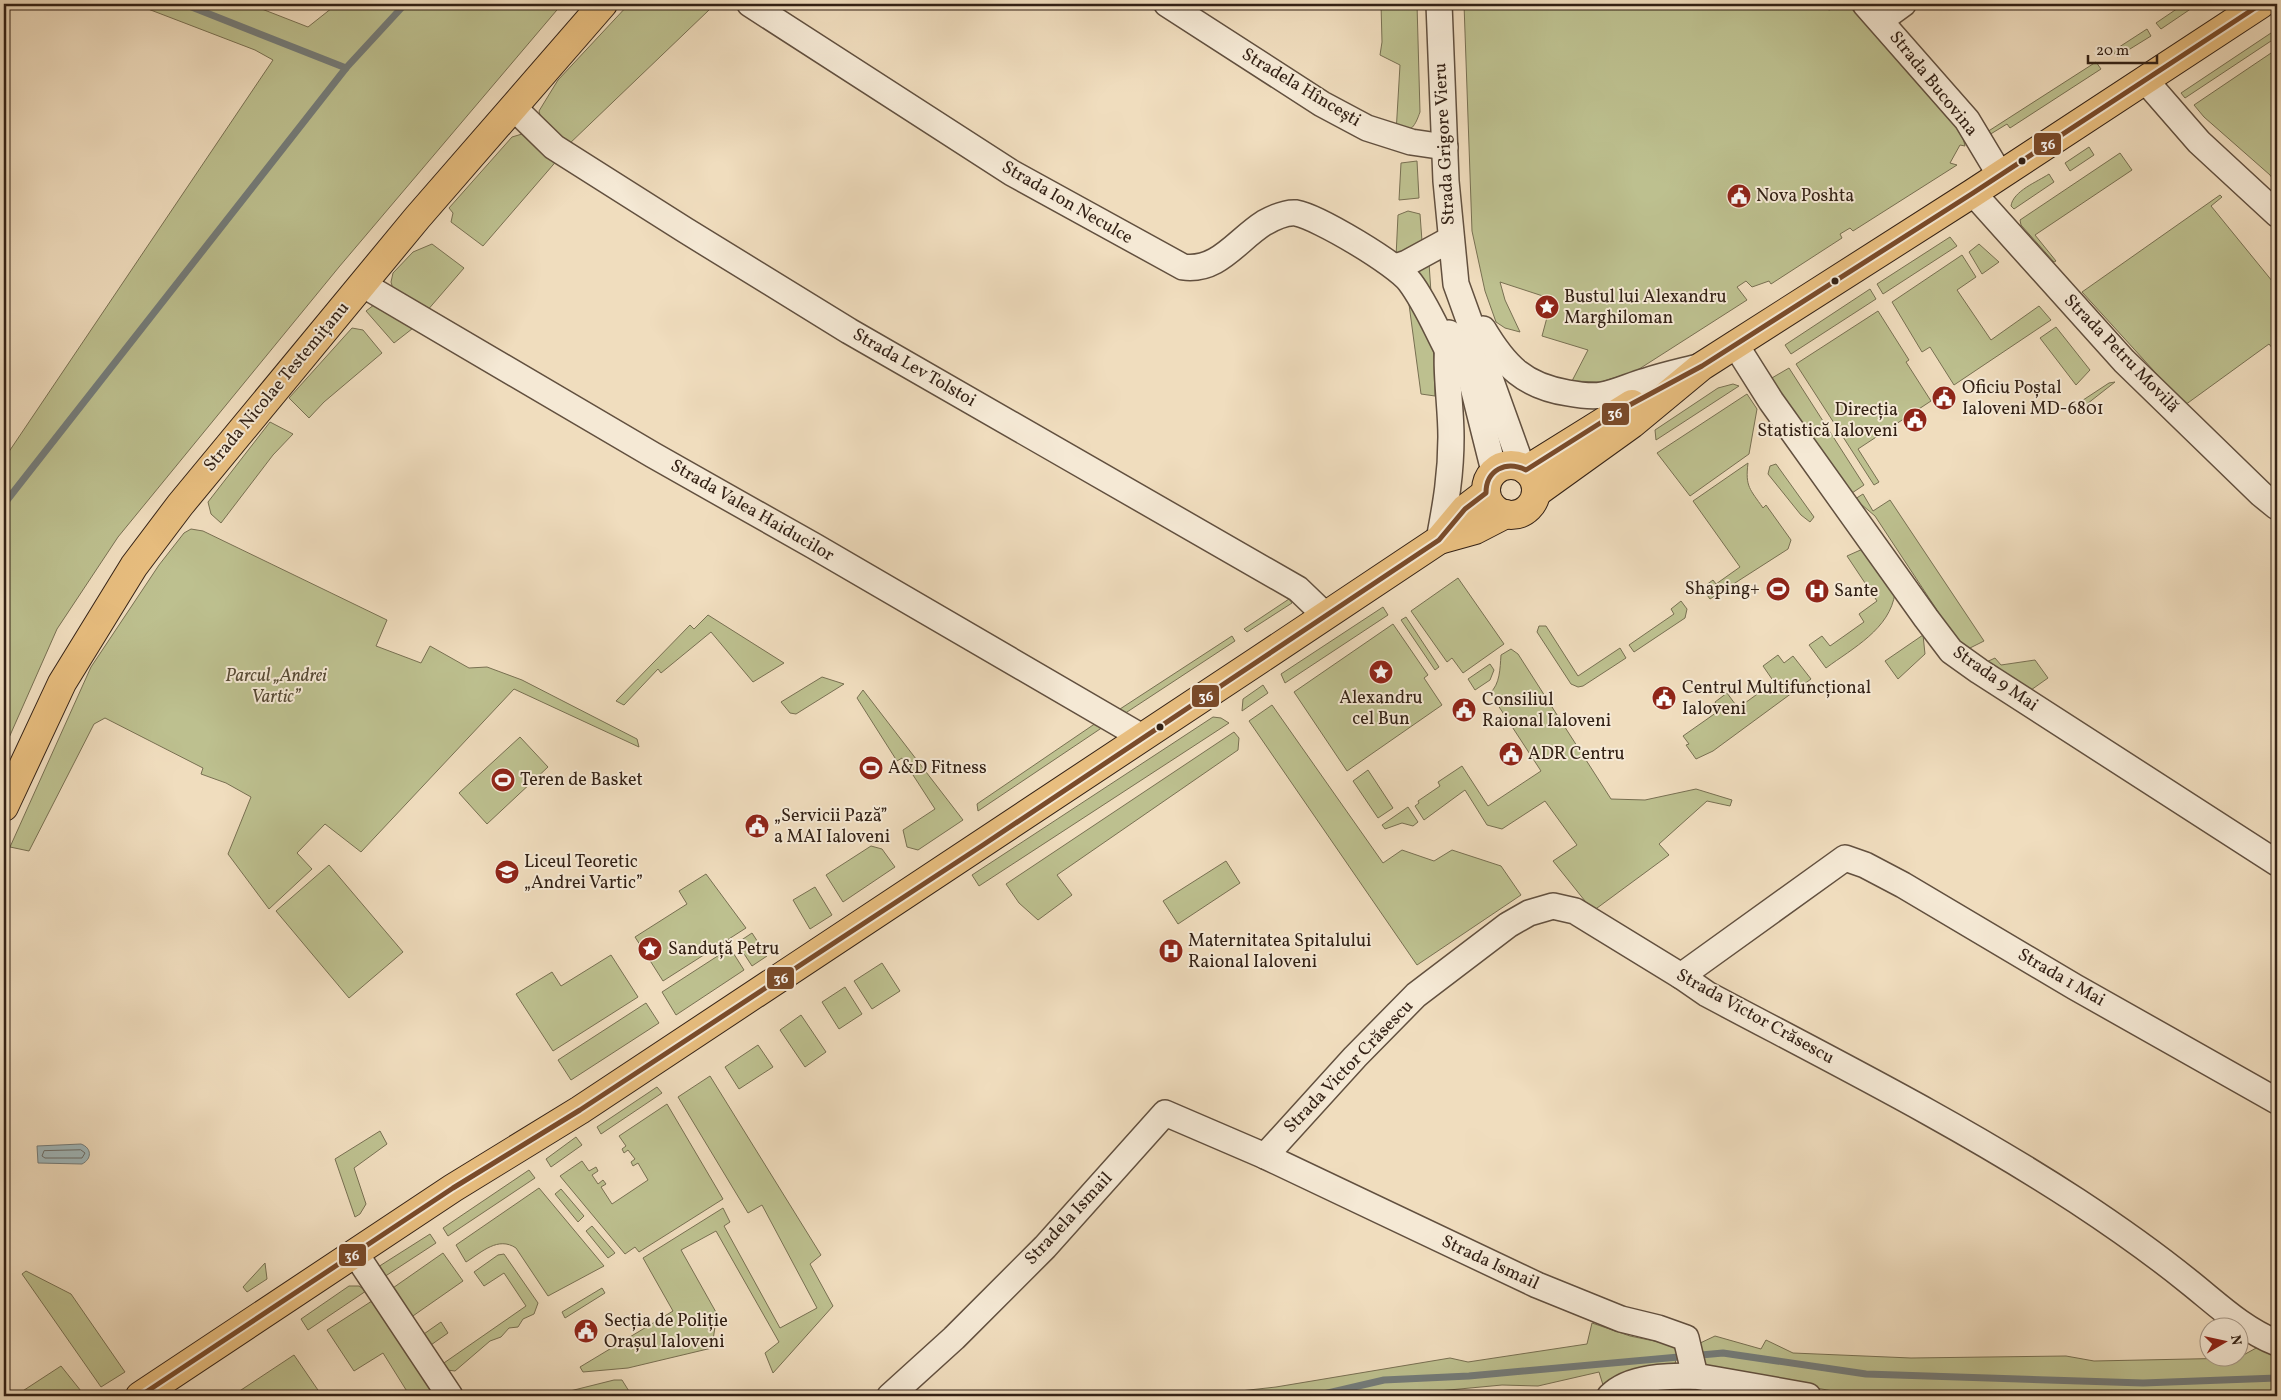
<svg xmlns="http://www.w3.org/2000/svg" width="2281" height="1400" font-family="Vollkorn,serif">
	<style>
		.green { fill: #bdc08f; stroke: #787052 }
		.water { fill: #a0b9bd; stroke: #747c7a }
		.lines { fill: none; stroke-linecap: round; stroke-linejoin: round }
		.shore { stroke: #6a6d69; stroke-width: 1 }
		.stream { stroke: #747c7a; stroke-width: 7 }
		.minor-casing { stroke: #62503f; stroke-width: 28 }
		.major-casing { stroke: #332115; stroke-width: 30 }
		.minor { stroke: #f5e9d5; stroke-width: 25 }
		.major { stroke: #e8be7f; stroke-width: 28 }
		.bus-1-casing { stroke: #f5e9d5; stroke-width: 9 }
		.bus-1 { stroke: #7a4b2a; stroke-width: 5 }
		.bus-dot { fill: #332115; stroke: #f5e9d5; stroke-width: 2 }
		.labels { text-anchor: middle; dominant-baseline: central; stroke-width: 4; stroke-linejoin: round; paint-order: stroke }
		.street-label { font-size: 18px; fill: #332115; stroke: #f5e9d5 }
		.poi-label { font-size: 18px; fill: #332115; stroke: #f5e9d5; text-anchor: start }
		.park-label { font-size: 18px; font-style: italic; fill: #564934; stroke: #f5e9d5 }
		.line-badge { stroke: #f5e9d5; stroke-width: 2 }
		.badge-label { font-size: 14px; text-anchor: middle; font-weight: bold; fill: #fff }
	</style>
	<rect width="100%" height="100%" fill="#f0ddbe"/>
	<filter id="stains"><feTurbulence type="fractalNoise" baseFrequency=".004" numOctaves="4"/><feColorMatrix values="0 0 0 0 .2 0 0 0 0 .09 0 0 0 0 .02 0 0 0 .5 -.17"/></filter>
	<radialGradient id="worn" r=".72"><stop offset=".6" stop-color="#630" stop-opacity="0"/><stop offset="1" stop-color="#630" stop-opacity=".3"/></radialGradient>
	<!-- green -->
	<g class="green">
		<polygon points="135,4 249,4 308,27 337,4 562,4 339,267 118,537 57,629 4,749 4,459 273,60 255,50"/>
		<polygon points="629,4 701,4 709,10 567,146 542,123 539,111 558,80"/>
		<path d="M 1381,4 L 1417,4 L 1420,112 C 1415,126 1412,132 1396,133 L 1400,65 L 1380,55 L 1382,42 Z"/>
		<polygon points="1464,4 1818,4 1829,10 1848,4 1856,4 1960,125 1965,146 1960,145 1950,163 1957,165 1853,231 1850,228 1840,234 1842,238 1771,284 1769,281 1752,287 1746,281 1737,287 1747,300 1636,371 1601,382 1572,381 1588,350 1542,336 1552,299 1500,282 1505,300 1520,332 1505,328 1496,322 1485,291 1472,231"/>
		<polygon points="2184,4 2193,4 2195,6 2161,29 2156,23"/>
		<polygon points="2147,29 2151,36 2117,57 2113,51"/>
		<polygon points="2277,29 2277,37 2185,98 2181,93"/>
		<polygon points="2277,49 2277,185 2270,175 2204,117 2194,105"/>
		<polygon points="2096,62 2101,69 2010,128 2007,124 1989,135 1987,132"/>
		<polygon points="522,134 530,136 559,158 483,246 451,222 453,213 449,208 512,137"/>
		<polygon points="2089,147 2094,155 2070,171 2065,163"/>
		<polygon points="2120,153 2132,170 2035,235 2056,261 2054,262 2021,225 2020,220"/>
		<polygon points="1417,161 1419,198 1399,200 1401,163"/>
		<path d="M 2049,174 L 2054,182 L 2014,209 L 2011,206 C 2013,191 2037,182 2049,174 Z"/>
		<polygon points="2220,195 2222,197 2211,206 2277,287 2277,354 2269,344 2185,405 2082,292"/>
		<polygon points="1408,211 1420,214 1422,241 1396,257 1398,215"/>
		<polygon points="1950,237 1957,246 1883,294 1877,284"/>
		<polygon points="432,244 464,268 426,312 393,289 391,282 393,273 413,252"/>
		<polygon points="1979,244 1999,262 1982,274 1969,252"/>
		<polygon points="1962,255 1976,277 1957,290 1991,340 2039,306 2051,320 1954,385 1930,347 1922,352 1892,302"/>
		<polygon points="1429,263 1432,307 1412,268"/>
		<polygon points="1870,289 1876,299 1791,354 1785,345"/>
		<polygon points="1408,297 1433,339 1435,396 1421,394"/>
		<polygon points="379,301 417,325 394,343 366,311"/>
		<polygon points="1878,311 1909,360 1906,362 1931,401 1858,449 1879,482 1874,485 1796,364"/>
		<polygon points="2056,327 2090,370 2076,385 2040,338"/>
		<polygon points="352,328 363,330 382,353 324,402 309,418 289,398"/>
		<polygon points="1789,368 1864,485 1849,495 1765,382"/>
		<polygon points="2115,382 2078,411 2074,406 2109,383"/>
		<polygon points="1733,384 1739,386 1656,440 1655,430 1718,388"/>
		<polygon points="1747,394 1757,409 1749,454 1690,496 1657,453"/>
		<polygon points="270,422 293,434 273,455 221,523 211,514 208,502"/>
		<path d="M 1748,463 C 1745,487 1750,489 1763,508 L 1766,505 L 1791,540 L 1788,549 L 1710,599 L 1702,588 L 1713,580 L 1716,584 L 1740,567 L 1693,501 Z"/>
		<polygon points="1776,464 1814,517 1810,522 1801,515 1768,474 1770,466"/>
		<polygon points="1863,494 1873,511 1890,500 1984,641 1970,648 1960,645 1875,516 1855,499"/>
		<polygon points="191,529 203,531 387,620 376,646 421,663 430,646 469,668 487,667 522,680 637,739 639,747 514,689 361,852 325,824 297,853 312,869 269,909 228,854 251,797 226,783 201,774 203,768 105,718 94,724 29,851 10,847 91,667 159,565 184,533"/>
		<path d="M 1865,548 L 1895,593 C 1890,629 1853,648 1826,668 L 1809,645 L 1822,636 L 1830,646 L 1864,622 L 1859,614 L 1877,601 L 1847,556 Z"/>
		<polygon points="1458,578 1504,644 1463,673 1452,658 1447,662 1411,611"/>
		<polygon points="1289,599 1292,603 1247,632 1244,629"/>
		<polygon points="1681,601 1687,609 1685,618 1634,652 1629,645 1674,614 1671,609"/>
		<polygon points="1383,607 1388,615 1285,683 1281,674"/>
		<polygon points="708,615 784,663 753,682 711,632 661,673 658,669 624,705 616,701 690,625 694,629"/>
		<polygon points="1406,617 1439,667 1435,670 1401,620"/>
		<polygon points="1393,624 1428,675 1424,678 1442,705 1347,771 1294,692"/>
		<polygon points="1539,626 1546,626 1578,676 1620,648 1626,658 1583,686 1578,687 1571,684 1537,632"/>
		<polygon points="1923,635 1925,654 1898,679 1885,661"/>
		<polygon points="1232,636 1235,641 1124,714 1120,709"/>
		<path d="M 1511,649 L 1518,654 L 1611,799 L 1645,800 L 1696,789 L 1732,800 L 1730,806 L 1707,801 L 1659,844 L 1669,855 L 1593,911 L 1553,861 L 1577,845 L 1545,801 L 1502,829 L 1487,825 L 1465,790 L 1424,820 L 1415,806 L 1419,803 L 1418,801 L 1440,786 L 1438,782 L 1462,766 L 1488,806 L 1541,771 L 1490,693 C 1500,684 1500,669 1501,655 Z"/>
		<polygon points="1778,655 1784,663 1793,656 1811,679 1713,751 1696,759 1686,745 1689,744 1683,736 1720,710 1715,702 1727,693 1738,708 1774,682 1763,666"/>
		<polygon points="1995,658 2001,665 2035,660 2048,678 2031,690 1980,665"/>
		<polygon points="1490,664 1494,670 1490,680 1475,690 1468,679"/>
		<polygon points="822,677 844,684 796,714 790,713 781,702"/>
		<polygon points="1263,685 1268,693 1242,711 1243,699"/>
		<polygon points="863,690 963,820 918,850 907,847 903,830 935,809 902,758 897,761 857,698"/>
		<polygon points="1272,705 1383,863 1402,850 1434,861 1452,850 1501,866 1521,895 1417,965 1249,721"/>
		<polygon points="1213,717 1221,718 1229,723 979,886 972,875"/>
		<polygon points="1096,723 1103,727 978,811 977,804"/>
		<polygon points="1234,732 1239,738 1238,750 1057,875 1072,895 1038,920 1019,903 1006,884"/>
		<polygon points="520,737 548,767 487,824 459,793"/>
		<polygon points="1368,770 1393,808 1378,818 1353,781"/>
		<polygon points="1408,807 1418,822 1413,826 1402,823 1385,829 1382,825"/>
		<polygon points="871,846 882,849 895,867 843,902 826,875"/>
		<polygon points="1226,861 1240,883 1178,924 1163,901"/>
		<polygon points="329,865 403,952 349,998 276,911"/>
		<polygon points="706,874 746,928 663,981 635,937 687,904 679,891"/>
		<polygon points="815,887 832,915 810,929 793,900"/>
		<polygon points="752,933 767,956 752,966 737,943"/>
		<polygon points="730,948 744,970 676,1015 662,992"/>
		<polygon points="611,955 638,997 553,1051 516,994 552,972 561,986"/>
		<polygon points="882,963 900,991 872,1009 854,981"/>
		<polygon points="845,987 862,1014 839,1029 822,1002"/>
		<polygon points="646,1003 659,1023 571,1080 558,1060"/>
		<polygon points="801,1015 826,1052 805,1067 780,1030"/>
		<polygon points="758,1045 773,1067 739,1089 725,1067"/>
		<polygon points="710,1076 821,1255 810,1264 833,1306 773,1373 765,1353 779,1342 716,1231 681,1250 717,1314 713,1340 716,1347 628,1368 583,1372 580,1367 673,1311 643,1258 723,1208 730,1222 724,1226 780,1328 817,1308 762,1205 748,1213 678,1097"/>
		<polygon points="657,1087 662,1093 601,1134 597,1127"/>
		<polygon points="667,1104 723,1199 639,1252 635,1247 625,1254 560,1176 582,1161 589,1171 596,1167 598,1171 592,1175 598,1184 603,1180 606,1184 601,1187 612,1204 648,1180 638,1163 633,1166 631,1162 635,1159 628,1150 624,1153 622,1149 626,1146 619,1136"/>
		<polygon points="380,1131 387,1144 354,1168 366,1204 360,1214 355,1217 335,1159"/>
		<polygon points="576,1137 582,1145 551,1167 546,1159"/>
		<polygon points="529,1170 535,1178 448,1236 443,1228"/>
		<path d="M 539,1188 L 604,1266 L 548,1296 L 516,1248 C 498,1236 482,1252 466,1262 L 456,1245 Z"/>
		<polygon points="561,1189 584,1216 578,1222 555,1194"/>
		<polygon points="592,1226 615,1253 608,1258 586,1231"/>
		<polygon points="430,1234 436,1243 384,1277 378,1267"/>
		<polygon points="443,1253 463,1281 410,1318 390,1290"/>
		<polygon points="504,1254 538,1303 534,1314 523,1319 518,1327 509,1328 501,1337 490,1341 455,1371 447,1370 441,1365 526,1306 504,1273 484,1286 474,1272 498,1255"/>
		<polygon points="265,1263 267,1279 247,1292 243,1287"/>
		<polygon points="26,1271 71,1294 125,1372 101,1387 22,1274"/>
		<polygon points="349,1286 359,1286 366,1291 308,1330 301,1319"/>
		<polygon points="602,1288 605,1293 565,1318 562,1312"/>
		<polygon points="375,1299 438,1396 404,1396 408,1393 383,1353 354,1371 327,1330"/>
		<polygon points="441,1322 448,1333 428,1347 421,1336"/>
		<polygon points="1592,1323 1630,1336 1673,1345 1677,1353 1675,1365 1664,1372 1603,1385 1599,1372 1538,1386 1502,1385 1385,1396 1195,1396 1276,1387 1450,1358 1468,1362 1587,1344"/>
		<polygon points="1715,1336 1761,1349 1766,1340 1793,1353 1911,1358 2066,1356 2094,1361 2238,1358 2258,1347 2277,1353 2277,1396 1991,1396 1981,1394 1862,1396 1712,1370 1702,1361 1696,1345"/>
		<polygon points="294,1355 320,1393 315,1396 237,1396 235,1394"/>
		<polygon points="61,1366 85,1396 15,1396"/>
		<polygon points="614,1380 622,1380 632,1396 564,1396 562,1393"/>
	</g>
	<!-- water -->
	<path class="water" d="M 81,1144 C 92,1148 92,1159 82,1164 L 38,1163 L 37,1146 Z"/>
	<g class="lines">
		<!-- shore -->
		<polygon class="shore" points="81,1150 85,1153 82,1158 45,1158 42,1156 44,1151"/>
		<!-- stream -->
		<g class="stream">
			<polyline points="184,4 346,68"/>
			<polyline points="4,504 346,68 405,4"/>
			<polyline points="1315,1396 1384,1380 1469,1376 1723,1353 1866,1374 2143,1383 2277,1378"/>
		</g>
		<defs>
			<g id="minor">
				<path d="M 750,4 L 1012,173 L 1183,267 C 1218,272 1237,240 1264,223 C 1273,218 1286,212 1296,213 C 1318,217 1397,264 1410,282 C 1425,302 1435,326 1447,349"/>
				<polyline points="1167,4 1322,104 1367,128 1411,142 1445,147"/>
				<polyline points="1439,4 1446,181 1456,284 1522,467"/>
				<polyline points="1865,4 1967,120 2000,175"/>
				<polyline points="1881,20 1903,4"/>
				<polyline points="2145,80 2199,142 2277,214"/>
				<polyline points="513,107 554,147 685,230 849,331 1298,589 1325,615"/>
				<polyline points="1973,193 2124,361 2261,494 2277,507"/>
				<polyline points="1395,267 1407,263 1451,239"/>
				<polyline points="362,284 653,455 814,546 1142,737"/>
				<path d="M 1483,329 C 1505,366 1524,386 1568,393 C 1579,395 1591,397 1602,395 C 1618,392 1631,385 1646,381 C 1664,375 1683,371 1702,366"/>
				<polyline points="1462,343 1494,471"/>
				<polyline points="1735,344 1771,401 1926,618 1951,651 1979,671 2277,863"/>
				<path d="M 1439,540 C 1446,503 1451,474 1451,437 C 1451,403 1444,367 1449,333"/>
				<polyline points="1681,976 1845,858 1865,865 1903,885 2075,987 2277,1101"/>
				<path d="M 1265,1156 L 1355,1057 L 1416,995 L 1508,925 L 1529,913 L 1553,906 L 1575,911 L 1681,976 L 1707,994 C 1831,1060 1959,1124 2077,1201 C 2115,1226 2152,1252 2188,1281 C 2217,1304 2242,1329 2277,1343"/>
				<polyline points="355,1253 450,1396"/>
				<polyline points="890,1396 954,1338 1045,1247 1165,1113 1265,1156 1537,1285 1621,1319 1658,1328 1686,1338 1695,1376"/>
				<path d="M 1610,1396 C 1630,1376 1668,1376 1695,1376 L 1808,1396"/>
			</g>
			<g id="major">
				<circle cx="1511" cy="490" r="25"/>
				<polyline points="1526,470 1632,404"/>
				<polyline points="1536,493 1632,424 1702,366 1973,193 2261,4"/>
				<polyline points="1439,540 1475,530 1506,514"/>
				<polyline points="4,807 62,683 134,566 180,505 417,218 603,4"/>
				<polyline points="140,1396 453,1188 580,1110 1259,660 1439,540 1465,509 1486,493"/>
			</g>
		</defs>
		<!-- minor casing -->
		<use href="#minor" class="minor-casing"/>
		<!-- major casing -->
		<use href="#major" class="major-casing"/>
		<!-- minor -->
		<use href="#minor" class="minor"/>
		<!-- major -->
		<use href="#major" class="major"/>
		<defs>
			<path id="bus-1" d="M 140,1396 L 453,1188 L 580,1110 L 983,845 L 1439,540 L 1465,509 L 1486,493 C 1486,470 1506,460 1526,470 L 1624,408 L 1702,366 L 1973,193 L 2261,4"/>
		</defs>
		<!-- bus-1 casing -->
		<use href="#bus-1" class="bus-1-casing"/>
		<!-- bus-1 -->
		<use href="#bus-1" class="bus-1"/>
	</g>
	<!-- icons -->
	<defs>
		<symbol id="civic-disc" viewBox="-11 -11 22 22"><circle r="9.5" fill="#8f2418" stroke="#f5e9d5"/><path d="M-.6-6.5H3V-4.5H.6V-3L4-1V1h2V6H-6V1h2V-1L-.6-3ZM-1.2 2.5V6h2.4V2.5Z" fill="#fff"/></symbol>
		<symbol id="sight-disc" viewBox="-11 -11 22 22"><circle r="9.5" fill="#8f2418" stroke="#f5e9d5"/><path d="M0-6L1.8-2.2L6-1.7L2.9 1.2L3.7 5.4L0 3.3L-3.7 5.4L-2.9 1.2L-6-1.7L-1.8-2.2Z" fill="#fff"/></symbol>
		<symbol id="stadium-disc" viewBox="-11 -11 22 22"><circle r="9.5" fill="#8f2418" stroke="#f5e9d5"/><path d="M0-5a6.5 5 0 1 0 0 10a6.5 5 0 1 0 0-10ZM-3.5-1.8h7v3.6h-7Z" fill="#fff"/></symbol>
		<symbol id="hospital-disc" viewBox="-11 -11 22 22"><circle r="9.5" fill="#8f2418" stroke="#f5e9d5"/><path d="M-5-5h3v3.5h4V-5h3V5h-3V1.5h-4V5h-3Z" fill="#fff"/></symbol>
		<symbol id="school-disc" viewBox="-11 -11 22 22"><circle r="9.5" fill="#8f2418" stroke="#f5e9d5"/><path d="M0-5L7-2L0 1L-7-2ZM-4 1L0 2.5L4 1V4Q0 6-4 4Z" fill="#fff"/></symbol>
	</defs>
	<g fill-rule="evenodd">
		<use href="#civic-disc" x="1725" y="182" width="28" height="28"/>
		<use href="#sight-disc" x="1533" y="293" width="28" height="28"/>
		<use href="#civic-disc" x="1930" y="384" width="28" height="28"/>
		<use href="#civic-disc" x="1901" y="406" width="28" height="28"/>
		<use href="#stadium-disc" x="1764" y="575" width="28" height="28"/>
		<use href="#hospital-disc" x="1803" y="577" width="28" height="28"/>
		<use href="#sight-disc" x="1367" y="658" width="28" height="28"/>
		<use href="#civic-disc" x="1650" y="684" width="28" height="28"/>
		<use href="#civic-disc" x="1450" y="696" width="28" height="28"/>
		<use href="#civic-disc" x="1497" y="740" width="28" height="28"/>
		<use href="#stadium-disc" x="857" y="754" width="28" height="28"/>
		<use href="#stadium-disc" x="489" y="766" width="28" height="28"/>
		<use href="#civic-disc" x="743" y="812" width="28" height="28"/>
		<use href="#school-disc" x="493" y="858" width="28" height="28"/>
		<use href="#sight-disc" x="636" y="935" width="28" height="28"/>
		<use href="#hospital-disc" x="1157" y="937" width="28" height="28"/>
		<use href="#civic-disc" x="572" y="1317" width="28" height="28"/>
	</g>
	<!-- markers -->
	<g class="bus-dot">
		<circle cx="2022" cy="161" r="4.5"/>
		<circle cx="1835" cy="281" r="4.5"/>
		<circle cx="1160" cy="727" r="4.5"/>
	</g>
	<g class="labels">
		<!-- street labels -->
		<g class="street-label">
			<text transform="translate(1933 84) rotate(51)">Strada Bucovina</text>
			<text transform="translate(1301 88) rotate(31)">Stradela Hîncești</text>
			<text transform="translate(1445 144) rotate(-93)">Strada Grigore Vieru</text>
			<text transform="translate(1067 203) rotate(30)">Strada Ion Neculce</text>
			<text transform="translate(2121 354) rotate(46)">Strada Petru Movilă</text>
			<text transform="translate(914 368) rotate(30)">Strada Lev Tolstoi</text>
			<text transform="translate(277 387) rotate(-50)">Strada Nicolae Testemițanu</text>
			<text transform="translate(752 511) rotate(30)">Strada Valea Haiducilor</text>
			<text transform="translate(1995 679) rotate(35)">Strada 9 Mai</text>
			<text transform="translate(2061 978) rotate(30)">Strada 1 Mai</text>
			<text transform="translate(1755 1017) rotate(29)">Strada Victor Crăsescu</text>
			<text transform="translate(1349 1067) rotate(-46)">Strada Victor Crăsescu</text>
			<text transform="translate(1069 1219) rotate(-47)">Stradela Ismail</text>
			<text transform="translate(1490 1263) rotate(25)">Strada Ismail</text>
		</g>
		<!-- poi labels -->
		<g class="poi-label">
			<text x="1756" y="196">Nova Poshta</text>
			<text x="1564" y="297">Bustul lui Alexandru<tspan x="1564" dy="21">Marghiloman</tspan></text>
			<text x="1962" y="388">Oficiu Poștal<tspan x="1962" dy="21">Ialoveni MD-6801</tspan></text>
			<text x="1898" y="410" text-anchor="end">Direcția<tspan x="1898" dy="21">Statistică Ialoveni</tspan></text>
			<text x="1760" y="589" text-anchor="end">Shaping+</text>
			<text x="1834" y="591">Sante</text>
			<text x="1682" y="688">Centrul Multifuncțional<tspan x="1682" dy="21">Ialoveni</tspan></text>
			<text x="1381" y="698" text-anchor="middle">Alexandru<tspan x="1381" dy="21">cel Bun</tspan></text>
			<text x="1482" y="700">Consiliul<tspan x="1482" dy="21">Raional Ialoveni</tspan></text>
			<text x="1528" y="754">ADR Centru</text>
			<text x="888" y="768">A&amp;D Fitness</text>
			<text x="520" y="780">Teren de Basket</text>
			<text x="774" y="816">„Servicii Pază”<tspan x="774" dy="21">a MAI Ialoveni</tspan></text>
			<text x="524" y="862">Liceul Teoretic<tspan x="524" dy="21">„Andrei Vartic”</tspan></text>
			<text x="1188" y="941">Maternitatea Spitalului<tspan x="1188" dy="21">Raional Ialoveni</tspan></text>
			<text x="668" y="949">Sanduță Petru</text>
			<text x="604" y="1321">Secția de Poliție<tspan x="604" dy="21">Orașul Ialoveni</tspan></text>
		</g>
		<!-- park labels -->
		<g class="park-label">
			<text x="276" y="676">Parcul „Andrei<tspan x="276" dy="21">Vartic”</tspan></text>
		</g>
	</g>
	<g class="line-badge">
		<rect x="2033" y="132" width="29" height="24" rx="5" fill="#7a4b2a"/>
		<rect x="1601" y="402" width="29" height="24" rx="5" fill="#7a4b2a"/>
		<rect x="1191" y="684" width="29" height="24" rx="5" fill="#7a4b2a"/>
		<rect x="766" y="966" width="29" height="24" rx="5" fill="#7a4b2a"/>
		<rect x="338" y="1243" width="29" height="24" rx="5" fill="#7a4b2a"/>
	</g>
	<g class="badge-label">
		<text x="2048" y="149">36</text>
		<text x="1615" y="418">36</text>
		<text x="1206" y="701">36</text>
		<text x="781" y="983">36</text>
		<text x="352" y="1260">36</text>
	</g>
	<!-- margin -->
	<rect width="2281" height="1400" fill="none" stroke="#f0ddbe" stroke-width="20"/>
	<rect x="5" y="5" width="2271" height="1390" fill="none" stroke="#332115" stroke-width="2.5"/>
	<rect x="10" y="10" width="2261" height="1380" fill="none" stroke="#332115"/>
	<!-- north arrow -->
	<g transform="translate(2224 1342) rotate(81)"><circle r="24" fill="#f5e9d5" stroke="#a79988"/>
	<path d="M0-4L9 19L0 12L-9 19Z" fill="#8f2418"/>
	<text y="-8" font-size="14" font-weight="bold" text-anchor="middle" fill="#332115">N</text>
	</g>
	<!-- scale -->
	<path d="M2088 55v8h69v-8" fill="none" stroke="#332115" stroke-width="2.5"/>
	<text x="2096" y="55" font-size="15" fill="#332115" stroke="#f5e9d5" stroke-width="4" paint-order="stroke">20 m</text>
	<rect width="100%" height="100%" filter="url(#stains)"/>
	<rect width="100%" height="100%" fill="url(#worn)"/>
</svg>
